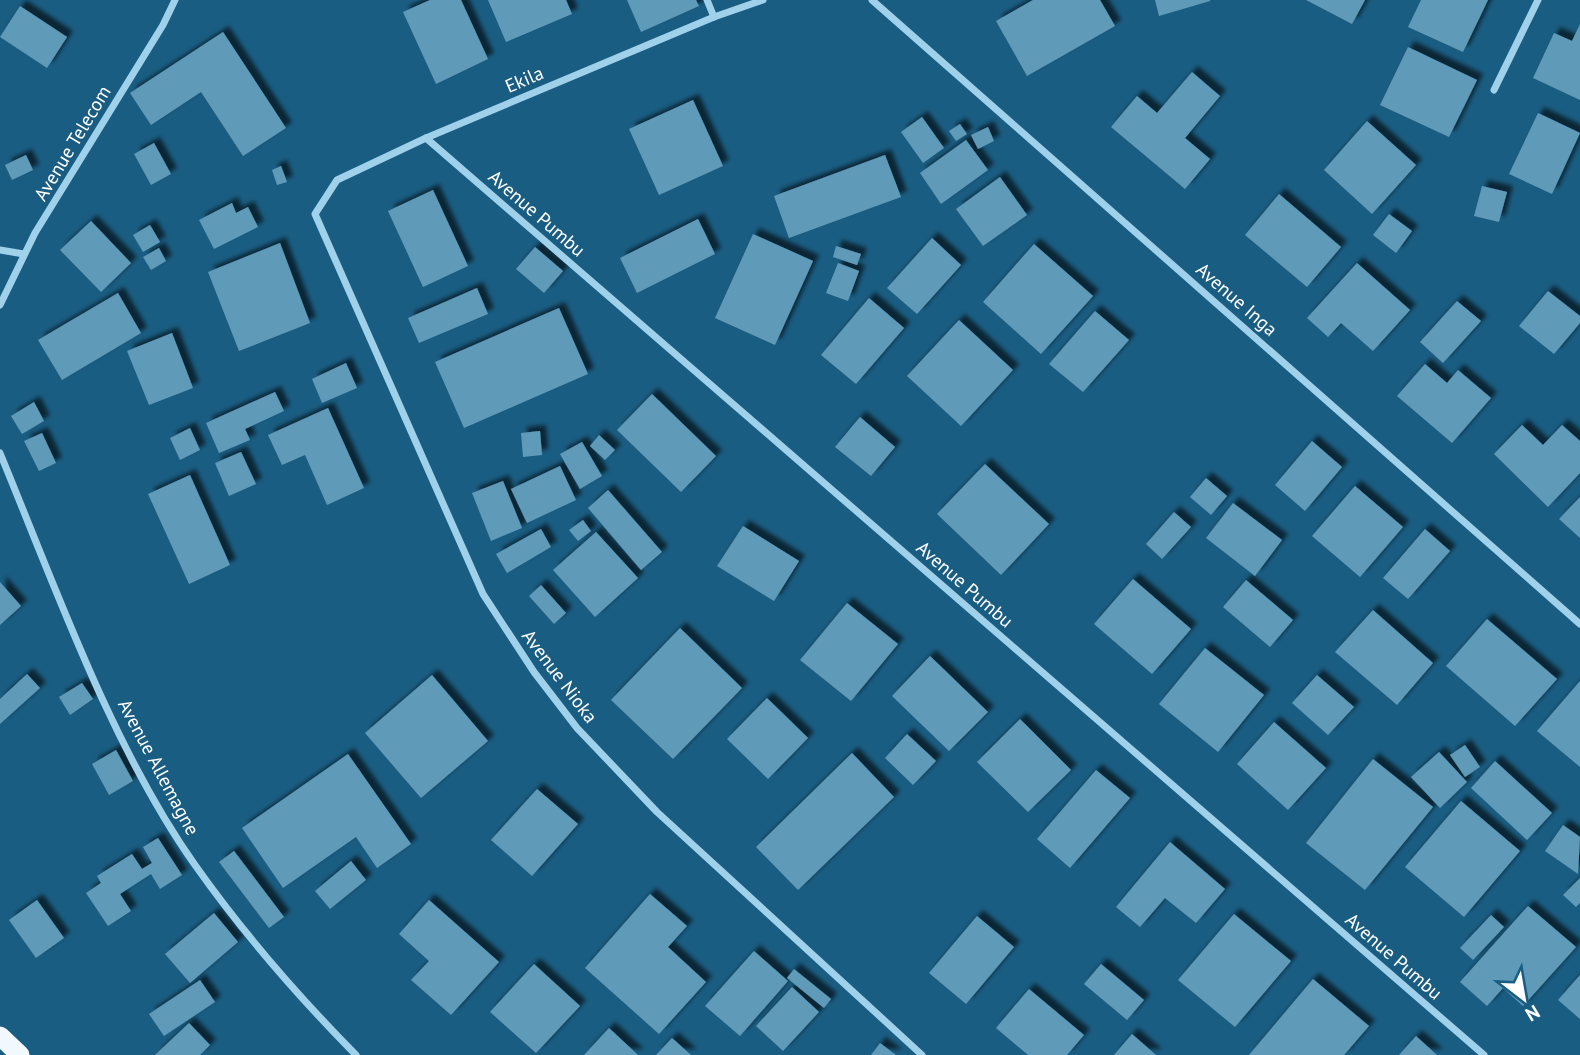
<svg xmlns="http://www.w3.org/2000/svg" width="1580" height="1055" font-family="'PT Sans',sans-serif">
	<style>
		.building { fill: #619ab9; filter: url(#shadow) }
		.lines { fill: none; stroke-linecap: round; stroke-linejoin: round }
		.minor { stroke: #9fd1ea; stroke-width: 7 }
		.trunk { stroke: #f1f9ff; stroke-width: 19 }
		.labels { text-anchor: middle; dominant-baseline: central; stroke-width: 5; stroke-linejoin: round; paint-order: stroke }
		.street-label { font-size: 19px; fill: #fff; stroke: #1a5d82 }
	</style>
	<defs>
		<filter id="shadow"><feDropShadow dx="6" dy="-6" stdDeviation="2" flood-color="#0009"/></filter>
	</defs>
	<rect width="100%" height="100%" fill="#1a5d82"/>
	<!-- building -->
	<g class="building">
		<polygon points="430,0 461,0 488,59 436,84 403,12"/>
		<polygon points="488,0 566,0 572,14 506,42"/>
		<polygon points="627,0 696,0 699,6 641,32"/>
		<polygon points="1033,0 1100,0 1115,26 1027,76 996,21"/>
		<polygon points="1155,0 1210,0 1210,1 1159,16"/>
		<polygon points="1306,0 1365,0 1352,24"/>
		<polygon points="1421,0 1488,0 1463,52 1408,27"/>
		<polygon points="20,6 67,37 47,68 0,37"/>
		<polygon points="1580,24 1580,100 1533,78 1554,33 1572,41"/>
		<polygon points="223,32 286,128 243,156 201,92 151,125 130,93"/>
		<polygon points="1408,47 1477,80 1449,137 1380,105"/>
		<polygon points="1192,72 1220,96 1185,138 1210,159 1185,189 1111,127 1137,96 1157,113"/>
		<polygon points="693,100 723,166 659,195 629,129"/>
		<polygon points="1538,113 1580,133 1552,194 1509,174"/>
		<polygon points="922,117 944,148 923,163 901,132"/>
		<polygon points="1367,121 1416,165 1372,214 1324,170"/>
		<polygon points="960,124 967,134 956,141 949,131"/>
		<polygon points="988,127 994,141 978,149 971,135"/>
		<polygon points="966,140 988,170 941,204 920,173"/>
		<polygon points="154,143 171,174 151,185 134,154"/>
		<polygon points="26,155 33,170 12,180 5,165"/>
		<polygon points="885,155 901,197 789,238 774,196"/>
		<polygon points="281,166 287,182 277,185 272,170"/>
		<polygon points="1000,177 1027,215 983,246 956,209"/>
		<polygon points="1482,186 1507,192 1499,222 1474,216"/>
		<polygon points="433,190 468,266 423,287 388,211"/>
		<polygon points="1279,194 1341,247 1307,287 1245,235"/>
		<polygon points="232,203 236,213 248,207 258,227 214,249 199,220"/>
		<polygon points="1389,214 1412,231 1396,253 1373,235"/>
		<polygon points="698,219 715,254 637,293 620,258"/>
		<polygon points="91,221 131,263 101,292 60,250"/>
		<polygon points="150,225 160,242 143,252 133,235"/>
		<polygon points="753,234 813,261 775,345 715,318"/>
		<polygon points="932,238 961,265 917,314 887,288"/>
		<polygon points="280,243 310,323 239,351 208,272"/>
		<polygon points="1034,244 1093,296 1041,354 983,302"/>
		<polygon points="836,246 861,254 857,265 833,257"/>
		<polygon points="535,247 563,271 544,293 516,269"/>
		<polygon points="159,248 166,261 151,270 143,257"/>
		<polygon points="838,263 859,271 848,301 826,293"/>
		<polygon points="1357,263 1410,310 1373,351 1341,323 1328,337 1307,318"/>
		<polygon points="477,288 488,314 419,343 408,318"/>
		<polygon points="1548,291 1580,316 1580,323 1554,354 1519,326"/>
		<polygon points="118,293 141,333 62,380 38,340"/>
		<polygon points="869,298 904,328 856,384 821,355"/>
		<polygon points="1457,301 1481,321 1443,363 1420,342"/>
		<polygon points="559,308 588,374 464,428 435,362"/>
		<polygon points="1095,311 1129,340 1083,392 1049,364"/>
		<polygon points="959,320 1013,370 961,426 907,376"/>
		<polygon points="172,333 193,388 149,405 127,351"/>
		<polygon points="346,363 357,388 322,403 312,379"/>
		<polygon points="1425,364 1447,383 1458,370 1491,398 1452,443 1397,396"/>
		<polygon points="275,392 284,411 245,429 250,440 219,453 206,423"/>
		<polygon points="652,394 716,456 681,492 617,430"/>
		<polygon points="34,402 44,421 22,434 11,416"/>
		<polygon points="328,408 364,488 327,505 305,455 282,465 268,435"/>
		<polygon points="860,417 895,447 871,476 835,447"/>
		<polygon points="1522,425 1543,445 1562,425 1580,441 1580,473 1548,507 1494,454"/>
		<polygon points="190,428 200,450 180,460 170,438"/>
		<polygon points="540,431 542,455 523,457 521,433"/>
		<polygon points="42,433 56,463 39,471 24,441"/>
		<polygon points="599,435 615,450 605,460 590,446"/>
		<polygon points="1312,441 1342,467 1305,511 1275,485"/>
		<polygon points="582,442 602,476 580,489 560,454"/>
		<polygon points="241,452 256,484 229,496 215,463"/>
		<polygon points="985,464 1049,524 1001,575 937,514"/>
		<polygon points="560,466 576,500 527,523 511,489"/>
		<polygon points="190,475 230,565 189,584 148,494"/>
		<polygon points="1206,478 1227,496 1211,515 1190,497"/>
		<polygon points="503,481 522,528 491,541 472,493"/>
		<polygon points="1355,486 1403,527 1360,577 1312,536"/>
		<polygon points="608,490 662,552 641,570 588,508"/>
		<polygon points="1580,497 1580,538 1559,519"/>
		<polygon points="1233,503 1282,540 1255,576 1206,538"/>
		<polygon points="1174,512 1191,527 1162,559 1146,544"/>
		<polygon points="583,520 591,531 578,541 569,530"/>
		<polygon points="743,526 799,561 774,601 717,566"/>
		<polygon points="541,529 551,547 507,573 496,554"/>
		<polygon points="1425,529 1450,551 1408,599 1383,578"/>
		<polygon points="596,532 638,578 595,617 553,570"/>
		<polygon points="1133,579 1191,629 1152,674 1094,624"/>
		<polygon points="1246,580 1293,620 1270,647 1223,607"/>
		<polygon points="0,582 21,606 0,625"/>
		<polygon points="541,585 566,613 554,624 529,596"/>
		<polygon points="847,603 898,644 851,701 800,660"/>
		<polygon points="1373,610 1433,663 1397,705 1335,652"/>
		<polygon points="1487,619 1557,679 1515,726 1446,666"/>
		<polygon points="680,628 742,688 673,759 611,700"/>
		<polygon points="1205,648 1264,695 1218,752 1159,704"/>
		<polygon points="930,656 988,712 949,751 892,696"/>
		<polygon points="27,674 40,688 0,724 0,699"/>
		<polygon points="432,675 488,741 421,798 365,733"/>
		<polygon points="1317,675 1354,707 1328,735 1292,703"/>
		<polygon points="1580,681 1580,767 1537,731"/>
		<polygon points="82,683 93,699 70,715 59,697"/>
		<polygon points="767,698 808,738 768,779 727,739"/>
		<polygon points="1020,719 1071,770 1028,812 977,762"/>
		<polygon points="1274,722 1326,768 1288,810 1237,764"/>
		<polygon points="907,734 936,761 913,785 885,758"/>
		<polygon points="1465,745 1480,767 1465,777 1450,755"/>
		<polygon points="116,750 133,781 109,795 92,764"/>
		<polygon points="1439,752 1467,782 1440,808 1411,777"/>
		<polygon points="852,753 894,797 798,890 756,847"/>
		<polygon points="348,754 411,844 377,868 356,837 283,888 242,828"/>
		<polygon points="1373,759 1433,807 1365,890 1306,843"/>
		<polygon points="1495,761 1552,813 1527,840 1471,788"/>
		<polygon points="1096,770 1130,798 1070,868 1037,839"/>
		<polygon points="537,789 578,824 532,876 491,840"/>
		<polygon points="1461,801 1520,851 1464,917 1405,867"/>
		<polygon points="1563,825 1580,837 1578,874 1545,851"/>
		<polygon points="158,838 182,875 160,889 151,874 120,894 131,911 108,926 86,893 101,883 97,876 132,854 142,869 152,863 143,847"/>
		<polygon points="1170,842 1225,889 1196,923 1165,898 1140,927 1116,907"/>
		<polygon points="234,851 284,917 269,928 219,862"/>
		<polygon points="351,861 366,880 330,909 315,891"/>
		<polygon points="1580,878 1580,903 1576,907 1563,895"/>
		<polygon points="650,894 687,926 668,947 706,982 659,1034 585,968"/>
		<polygon points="37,900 64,938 36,958 9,920"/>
		<polygon points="429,900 499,962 451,1015 411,980 429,961 399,934"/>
		<polygon points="1528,906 1576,947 1523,1006 1503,988 1487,1006 1460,982"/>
		<polygon points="214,913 238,942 190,983 165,954"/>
		<polygon points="1234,914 1291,961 1235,1027 1178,980"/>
		<polygon points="1491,915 1504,927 1473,960 1460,948"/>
		<polygon points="977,916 1014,947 966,1004 929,973"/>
		<polygon points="754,951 788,981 740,1036 705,1006"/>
		<polygon points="534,964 580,1006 536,1053 490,1012"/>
		<polygon points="1101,964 1144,1000 1127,1020 1084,984"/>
		<polygon points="794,969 831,999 824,1008 787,978"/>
		<polygon points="1580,975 1580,1019 1558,1000"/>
		<polygon points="1313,979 1369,1026 1344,1055 1249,1055"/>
		<polygon points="200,980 215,1002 164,1036 149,1014"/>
		<polygon points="792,987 819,1012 783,1051 756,1026"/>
		<polygon points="1029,989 1084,1035 1067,1055 1028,1055 996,1028"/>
		<polygon points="189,1023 210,1045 200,1055 155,1055"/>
		<polygon points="609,1028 638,1055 584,1055"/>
		<polygon points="1132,1034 1156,1055 1114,1055"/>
		<polygon points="1416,1036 1437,1055 1399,1055"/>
		<polygon points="672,1038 691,1055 656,1055"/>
		<polygon points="880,1043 896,1055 871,1055"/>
	</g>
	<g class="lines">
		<!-- minor -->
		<g class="minor">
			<polyline points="707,0 714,17"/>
			<polyline points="763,0 714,17 426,138 337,180 315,214 483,594 534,672 577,728 657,812 922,1055"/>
			<polyline points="872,0 1580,624"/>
			<polyline points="1494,90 1538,0"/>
			<polyline points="426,138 1484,1055"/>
			<polyline points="0,250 24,254"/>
			<polyline points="0,305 35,233 163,25 175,0"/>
			<path d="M 0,453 C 55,586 112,748 195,865 C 243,933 298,996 356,1055"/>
		</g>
		<!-- trunk -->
		<polyline class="trunk" points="0,1036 20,1055"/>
	</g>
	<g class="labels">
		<!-- street labels -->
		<g class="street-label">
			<text transform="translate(524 79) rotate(-23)">Ekila</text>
			<text transform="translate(72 143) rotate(-59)">Avenue Telecom</text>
			<text transform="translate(537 213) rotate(41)">Avenue Pumbu</text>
			<text transform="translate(1237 299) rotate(41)">Avenue Inga</text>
			<text transform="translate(965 584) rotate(41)">Avenue Pumbu</text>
			<text transform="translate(560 676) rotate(53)">Avenue Nioka</text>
			<text transform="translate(159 767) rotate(62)">Avenue Allemagne</text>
			<text transform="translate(1394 956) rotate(41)">Avenue Pumbu</text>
		</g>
	</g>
	<!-- north arrow -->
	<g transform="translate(1524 999) rotate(149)" stroke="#1a5d82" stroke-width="5" paint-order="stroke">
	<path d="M0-5L12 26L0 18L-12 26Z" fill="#ffffff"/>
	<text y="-10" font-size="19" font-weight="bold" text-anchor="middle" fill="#ffffff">N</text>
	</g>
</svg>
